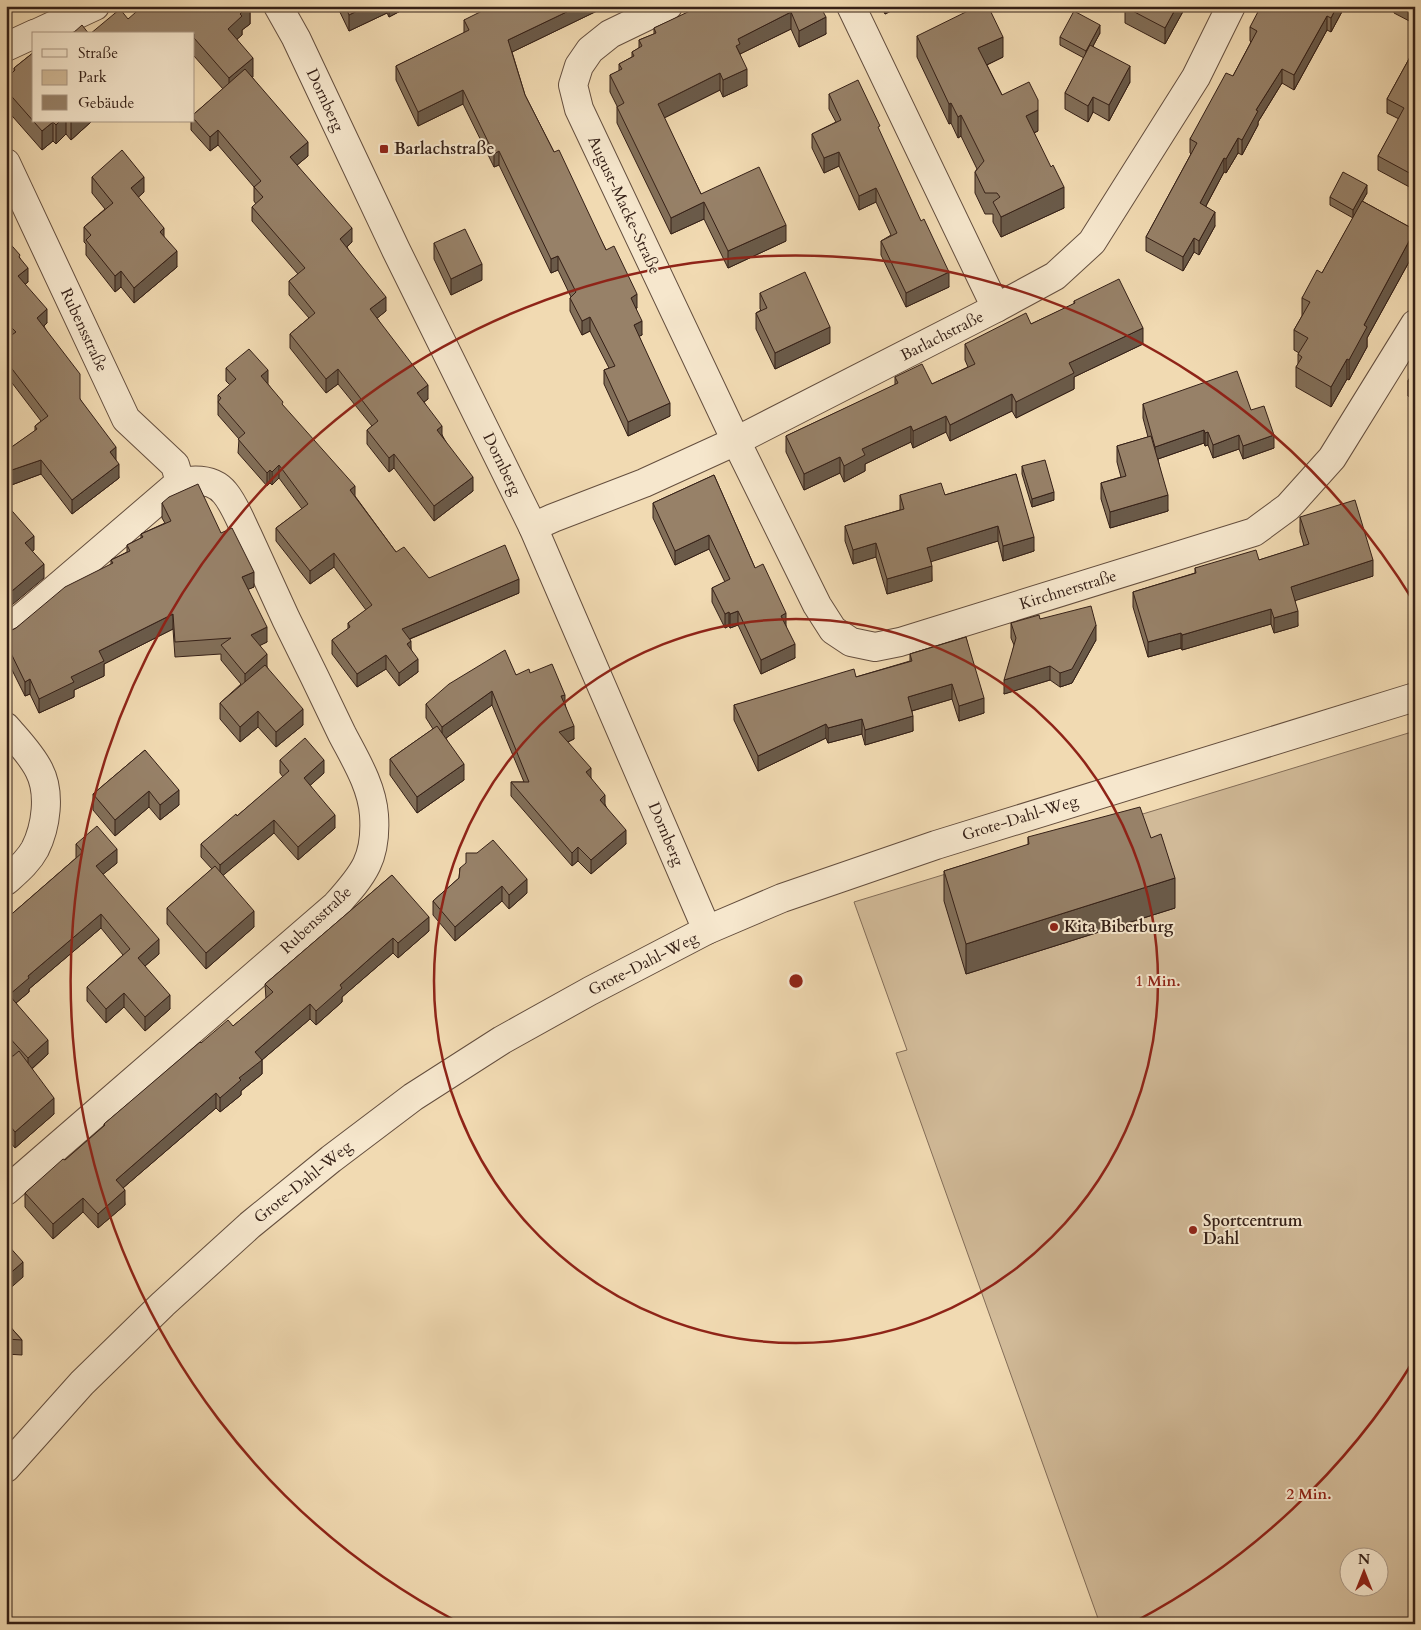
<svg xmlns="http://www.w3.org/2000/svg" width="1421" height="1630" font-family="Cardo,serif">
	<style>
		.green { fill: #d1ba98; stroke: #836d58; fill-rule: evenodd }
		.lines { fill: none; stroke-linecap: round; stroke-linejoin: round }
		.minor-casing { stroke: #644e3e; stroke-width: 30 }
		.minor { stroke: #f6e7cd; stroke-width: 28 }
		.wall { fill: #826f59; stroke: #352017 }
		.shaded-wall { fill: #6a5a49; stroke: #352017 }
		.building { fill: #978168; stroke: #352017 }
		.ring { fill: none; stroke: #8f2418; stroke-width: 2.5 }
		.poi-dot { fill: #8f2418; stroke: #f6e7cd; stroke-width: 2 }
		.labels { text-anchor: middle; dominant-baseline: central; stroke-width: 4; stroke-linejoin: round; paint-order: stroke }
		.street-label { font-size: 16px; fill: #352017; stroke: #f6e7cd }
		.poi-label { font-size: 16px; font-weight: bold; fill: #352017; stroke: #f6e7cd; text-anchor: start }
		.centre { fill: #8f2418; stroke: #f6e7cd; stroke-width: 2.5 }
		.ring-label { font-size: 15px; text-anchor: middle; font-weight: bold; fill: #8f2418; stroke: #f6e7cd; stroke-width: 4; stroke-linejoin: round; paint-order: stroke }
	</style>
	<rect width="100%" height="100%" fill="#f1dab2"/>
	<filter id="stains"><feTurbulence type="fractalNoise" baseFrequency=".004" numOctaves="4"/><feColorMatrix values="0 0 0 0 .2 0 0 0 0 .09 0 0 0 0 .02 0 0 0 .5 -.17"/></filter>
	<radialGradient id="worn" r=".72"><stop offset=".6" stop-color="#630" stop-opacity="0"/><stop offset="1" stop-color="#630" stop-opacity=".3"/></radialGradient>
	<!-- green -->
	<path class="green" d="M 1415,731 L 1415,1624 L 1100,1624 L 896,1053 L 907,1050 L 854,902 ZM 1348,1558 L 1378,1558 L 1378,1588 L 1348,1588 Z"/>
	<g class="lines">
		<defs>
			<g id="minor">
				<polyline points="278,6 296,38 396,250 533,527 707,930"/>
				<polyline points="668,6 610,34 590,50 579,66 573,85 579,109 736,441 817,605 833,630 851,642 875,647 900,642 1254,532 1288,507 1332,458 1415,324"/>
				<polyline points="851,6 996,308"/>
				<polyline points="35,34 95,6"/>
				<polyline points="6,47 34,34"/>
				<polyline points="6,163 126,419 175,465 180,482 6,631"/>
				<polyline points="533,527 553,518 644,483 736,441 996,308 1055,276 1092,242 1196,77 1231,6"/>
				<path d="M 6,727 C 18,741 31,754 39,770 C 51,793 46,827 35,849 C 28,862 17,871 6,881"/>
				<path d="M 6,1191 L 336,905 C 364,874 377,858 374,815 C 372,786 355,759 342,734 C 324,696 305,657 286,619 C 273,591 261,564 248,536 C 241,522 235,505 225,493 C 214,479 196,479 180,482"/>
				<polyline points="6,1468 82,1383 163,1304 250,1225 331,1159 413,1097 502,1040 590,991 707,930 782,898 936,845 1415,697"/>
			</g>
		</defs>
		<!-- minor casing -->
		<use href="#minor" class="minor-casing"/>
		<!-- minor -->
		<use href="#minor" class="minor"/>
	</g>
	<!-- wall -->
	<g class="wall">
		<polygon points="250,6 250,24 242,30 242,35 237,39 252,77 308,156 297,165 352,242 347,247 386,311 377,318 428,399 424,402 473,491 434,521 394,468 389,472 367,444 367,430 372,426 338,384 326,393 290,348 290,334 309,318 289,295 289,281 298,274 252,221 252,207 256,204 254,201 254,187 218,145 210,151 191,130 191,121 194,121 194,114 223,89 194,56 128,19"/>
		<polygon points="337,6 410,6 389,17 387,13 349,31"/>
		<polygon points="599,6 599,10 512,52 525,95 554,152 637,308 636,309 642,335 639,336 670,416 628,436 604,384 604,370 609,368 590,331 582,335 570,311 570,298 571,297 558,270 551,273 499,165 494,167 463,104 418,126 396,80 396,66 464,33 464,20"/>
		<polygon points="820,6 826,34 799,47 791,29 740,54 747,86 723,97 720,90 664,118 701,194 786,241 728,268 704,219 671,234 617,123 617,106 610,92 610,75 619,71 619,64 632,57 632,52 639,48 639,40 654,34 654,28 692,11"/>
		<polygon points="881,6 901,6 885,14"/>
		<polygon points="1186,6 1165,44 1125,23 1125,7"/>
		<polygon points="1345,6 1331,32 1327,30 1294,90 1282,83 1258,122 1258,125 1242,155 1238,153 1226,173 1224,172 1206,206 1215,226 1199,255 1194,252 1183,271 1146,251 1146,237 1191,154 1190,153 1190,139 1233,76 1251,42 1250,41 1250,27"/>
		<polygon points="1394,6 1415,6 1415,24 1394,13"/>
		<polygon points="1100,33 1093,46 1130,82 1109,121 1093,112 1088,122 1065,109 1065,93 1084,58 1060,45 1060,37"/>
		<polygon points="917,36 1003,57 987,65 1002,95 1038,131 1034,133 1064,208 1001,237 993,222 993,214 985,214 975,193 975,172 977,169 961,136 958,138 951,123 949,124 917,57"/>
		<polygon points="1415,48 1415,190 1378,170 1378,156 1399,119 1387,113 1387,99"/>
		<polygon points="34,52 34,121 92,121 71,140 66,134 56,144 53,141 42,150 6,109 6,79 14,72 14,68"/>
		<polygon points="829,94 880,134 949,287 906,307 881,255 881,241 891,235 876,202 859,210 839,166 824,173 812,148 812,134 836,122 829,109"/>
		<polygon points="92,177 144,192 138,197 164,237 177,267 134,303 121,287 115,292 86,255 86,244 84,242 84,227 105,209 92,193"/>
		<polygon points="1367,193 1362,201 1415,230 1415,251 1367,338 1367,347 1349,380 1347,379 1331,407 1296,387 1296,367 1298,364 1298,354 1299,353 1294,350 1294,330 1302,316 1302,298 1322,273 1353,218 1330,205 1330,197"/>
		<polygon points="6,239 20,258 28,282 25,284 47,323 44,326 80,399 116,461 119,478 72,514 41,474 6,487 6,451 35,431 35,426 41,421 6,375 6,339 8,338 6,336"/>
		<polygon points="434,243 482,280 451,295 434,259"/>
		<polygon points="760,293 830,343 775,369 756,329 756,313 761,310 760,309"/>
		<polygon points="1074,301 1143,344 1074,377 1074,389 1016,418 1012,411 950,441 946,432 913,448 911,442 865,464 865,471 844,482 840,473 804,490 786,452 786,436 895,385 895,377 932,384 968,367 965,360 965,344 1031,324 1074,304"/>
		<polygon points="226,368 268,384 283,406 355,496 396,552 429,578 519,593 410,639 411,650 418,672 399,686 386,669 357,687 332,654 332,640 348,629 348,623 366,610 334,567 310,584 276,541 276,528 302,509 279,478 272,485 270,483 267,486 238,453 239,439 218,415 218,395 230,385 226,381"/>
		<polygon points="1415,368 1415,400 1408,396 1408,381"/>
		<polygon points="1143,404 1251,410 1274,448 1243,459 1239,449 1213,458 1208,445 1205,446 1204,443 1158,459 1168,511 1110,528 1101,499 1101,483 1121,477 1117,462 1117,446 1148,437 1143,418"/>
		<polygon points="1022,466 1054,500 1032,507 1022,474"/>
		<polygon points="1016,474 1034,551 1003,561 998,541 931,561 932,581 887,594 876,557 853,564 845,541 845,526 900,510 900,495 945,495"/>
		<polygon points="714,475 755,568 786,626 795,658 761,674 738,625 730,628 729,626 725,628 712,602 712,588 725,582 709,549 675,565 653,518 653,503"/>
		<polygon points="162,503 221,533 254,587 248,589 267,642 260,645 267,667 303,725 276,747 258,727 240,742 220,719 220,703 241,684 221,660 221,654 175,657 173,629 104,664 104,676 74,690 74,697 39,713 30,694 25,696 6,658 6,631 8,632 16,628 111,564 111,560 127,552 127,545 141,538 141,534 165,523 162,518"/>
		<polygon points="1300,517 1373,576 1295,600 1298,626 1274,633 1271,624 1182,650 1181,648 1148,657 1133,607 1133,592 1195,573 1195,568 1259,560 1304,546 1300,532"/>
		<polygon points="1040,619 1096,640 1072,683 1060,687 1050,680 1004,694 1014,645 1011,638 1011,623"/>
		<polygon points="966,637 984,713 959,721 952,699 912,711 913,731 865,745 862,734 828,743 826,738 758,771 734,720 734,705 856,677 910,661 910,654"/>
		<polygon points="530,673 565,704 574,739 568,742 591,778 626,844 591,874 578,861 572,866 511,796 511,782 524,782 492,705 446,738 464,780 417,813 390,775 390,759 433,729 426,718 426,704 516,675"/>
		<polygon points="145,750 179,805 160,820 149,807 115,836 93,810 93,794"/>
		<polygon points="280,760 324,773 310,785 335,828 298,860 274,833 223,875 254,927 206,969 167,924 167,908 212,869 201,857 201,844 237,816 283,777 280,773"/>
		<polygon points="1028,837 1175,908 966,974 944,901 944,871 1028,845"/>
		<polygon points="76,844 117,863 103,874 159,954 145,966 170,1009 145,1031 124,1007 106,1023 87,1001 87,987 123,955 101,928 29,989 29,992 16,1003 48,1054 32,1069 54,1114 15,1148 6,1137 6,1062 13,1056 6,1048 6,919 76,858"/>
		<polygon points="460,868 527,893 509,909 502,901 455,941 433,915 433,901 459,878"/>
		<polygon points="392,875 429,931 398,958 393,953 342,997 342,1002 316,1025 310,1019 262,1060 262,1074 241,1091 241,1095 220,1112 216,1108 123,1188 125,1205 98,1228 83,1212 53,1239 25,1207 25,1193 65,1160 104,1126 104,1124 201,1043 233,1026 266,999 265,984"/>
		<polygon points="6,1322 22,1340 22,1355 6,1354"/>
	</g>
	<!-- shaded-wall -->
	<g class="shaded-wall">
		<polygon points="248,6 250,6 250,24 242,30 242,35 228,47 228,29 240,14"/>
		<polygon points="367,6 387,6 387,13 349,31 349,15"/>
		<polygon points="389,6 410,6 389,17"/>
		<polygon points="579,6 599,6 599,10 508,54 508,40"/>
		<polygon points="885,6 901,6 885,14"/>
		<polygon points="1177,6 1186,6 1165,44 1165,28"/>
		<polygon points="1337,6 1345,6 1331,32 1331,18"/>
		<polygon points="791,12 791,29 740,54 736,46 738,39"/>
		<polygon points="1327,16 1327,30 1294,90 1294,75"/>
		<polygon points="826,17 826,34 799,47 799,31"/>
		<polygon points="1100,25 1100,33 1086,59 1086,51"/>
		<polygon points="1003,37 1003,57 978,69 978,48"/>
		<polygon points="253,58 253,77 229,96 229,78"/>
		<polygon points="1130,66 1130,82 1109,121 1109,105"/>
		<polygon points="747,69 747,86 723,97 723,80"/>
		<polygon points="1282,69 1282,83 1258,122 1258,125 1242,155 1242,140 1256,110"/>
		<polygon points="720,73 720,90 658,121 658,104"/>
		<polygon points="463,90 463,104 418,126 418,112"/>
		<polygon points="1093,97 1093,112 1088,122 1088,106"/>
		<polygon points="951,103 951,123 949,124 949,104"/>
		<polygon points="1038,110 1038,131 1026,136 1026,116"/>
		<polygon points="961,115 961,136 958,138 958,117"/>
		<polygon points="60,121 66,121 66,134 56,144 56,125"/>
		<polygon points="71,121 92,121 71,140"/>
		<polygon points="53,122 53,141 42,150 42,131"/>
		<polygon points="218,130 218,145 210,151 210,137"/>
		<polygon points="1238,138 1238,153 1226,173 1226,159"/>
		<polygon points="308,142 308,156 290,171 290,157"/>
		<polygon points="499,151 499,165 494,167 494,154"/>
		<polygon points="839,152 839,166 824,173 824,158"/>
		<polygon points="1224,158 1224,172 1200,217 1200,203"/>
		<polygon points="144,177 144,192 131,204 131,188"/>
		<polygon points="1367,185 1367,193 1353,218 1353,210"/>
		<polygon points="1064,187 1064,208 1001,237 1001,217"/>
		<polygon points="876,188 876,202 859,210 859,196"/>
		<polygon points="704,202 704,219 671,234 671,218"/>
		<polygon points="1215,212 1215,226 1199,255 1199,241"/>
		<polygon points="786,225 786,241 728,268 728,251"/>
		<polygon points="164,228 164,243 160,232"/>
		<polygon points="352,228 352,242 340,253 340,239"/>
		<polygon points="1415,230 1415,251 1367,338 1367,347 1349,380 1349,360 1364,325"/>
		<polygon points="1194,238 1194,252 1183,271 1183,257"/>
		<polygon points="177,251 177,267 134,303 134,288"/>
		<polygon points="558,256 558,270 551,273 551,259"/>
		<polygon points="482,264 482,280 451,295 451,279"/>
		<polygon points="28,268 28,282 18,290 18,276"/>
		<polygon points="121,271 121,287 115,292 115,276"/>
		<polygon points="949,272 949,287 906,307 906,293"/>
		<polygon points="637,294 637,308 631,311 631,298"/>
		<polygon points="386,297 386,311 370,324 370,309"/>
		<polygon points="47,309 47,323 37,332 37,318"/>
		<polygon points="590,317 590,331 582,335 582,321"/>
		<polygon points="642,321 642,335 634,339 634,325"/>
		<polygon points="830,327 830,343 775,369 775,353"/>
		<polygon points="1143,328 1143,344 1074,377 1074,389 1016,418 1016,402 1069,363"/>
		<polygon points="1347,359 1347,379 1331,407 1331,387"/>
		<polygon points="338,369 338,384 326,393 326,379"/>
		<polygon points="268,370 268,384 261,389 261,376"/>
		<polygon points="428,385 428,399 417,407 417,393"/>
		<polygon points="1012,394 1012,411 950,441 950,425"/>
		<polygon points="670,403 670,416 628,436 628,422"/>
		<polygon points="946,416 946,432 913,448 913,431"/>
		<polygon points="442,426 442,440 437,430"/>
		<polygon points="911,426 911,442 865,464 865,471 844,482 844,466 862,449"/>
		<polygon points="1204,430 1204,443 1155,460 1155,447"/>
		<polygon points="1208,432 1208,445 1205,446 1205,433"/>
		<polygon points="1239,435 1239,449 1213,458 1213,445"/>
		<polygon points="1274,435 1274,448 1243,459 1243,446"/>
		<polygon points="116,447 116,461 110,452"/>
		<polygon points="394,454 394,468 389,472 389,458"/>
		<polygon points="840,457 840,473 804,490 804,474"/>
		<polygon points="41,460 41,474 6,487 6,472"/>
		<polygon points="119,464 119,478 72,514 72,500"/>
		<polygon points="279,465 279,478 272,485 272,472"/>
		<polygon points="270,470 270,483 267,486 267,473"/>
		<polygon points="473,477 473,491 434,521 434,506"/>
		<polygon points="355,486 355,500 350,490"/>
		<polygon points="1054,492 1054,500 1032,507 1032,499"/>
		<polygon points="1168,495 1168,511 1110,528 1110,512"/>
		<polygon points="998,526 998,541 927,563 927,548"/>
		<polygon points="709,535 709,549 675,565 675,551"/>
		<polygon points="34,536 34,550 25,558 25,543"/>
		<polygon points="1034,537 1034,551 1003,561 1003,546"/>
		<polygon points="876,543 876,557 853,564 853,550"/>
		<polygon points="334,553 334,567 310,584 310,571"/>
		<polygon points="1373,560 1373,576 1291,602 1291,587"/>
		<polygon points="44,564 44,578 6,610 6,596"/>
		<polygon points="932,566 932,581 887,594 887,579"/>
		<polygon points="254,572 254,587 242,592 242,577"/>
		<polygon points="519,579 519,593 402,642 402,629"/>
		<polygon points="1271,609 1271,624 1182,650 1182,635"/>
		<polygon points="738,611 738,625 730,628 730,614"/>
		<polygon points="1298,611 1298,626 1274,633 1274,618"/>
		<polygon points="729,612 729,626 725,628 725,614"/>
		<polygon points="786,613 786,627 781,616"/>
		<polygon points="173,614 173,629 104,664 104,676 74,690 74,697 39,713 39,699 71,677 99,651"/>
		<polygon points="1096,625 1096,640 1072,683 1060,687 1060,673"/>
		<polygon points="267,627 267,642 251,650 251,635"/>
		<polygon points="1181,633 1181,648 1148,657 1148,642"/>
		<polygon points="411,641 411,655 407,644"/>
		<polygon points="795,644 795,658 761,674 761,660"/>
		<polygon points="267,654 267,669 245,688 245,674"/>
		<polygon points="386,655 386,669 357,687 357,674"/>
		<polygon points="418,659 418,672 399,686 399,673"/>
		<polygon points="1050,666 1050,680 1004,694 1004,680"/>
		<polygon points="30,679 30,694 25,696 25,682"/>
		<polygon points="952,684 952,699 908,712 908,697"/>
		<polygon points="492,691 492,705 442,741 442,727"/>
		<polygon points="565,695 565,709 561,696"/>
		<polygon points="984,698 984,713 959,721 959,706"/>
		<polygon points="303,709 303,725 276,747 276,732"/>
		<polygon points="258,711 258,727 240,742 240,727"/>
		<polygon points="913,716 913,731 865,745 865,730"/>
		<polygon points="862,719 862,734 828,743 828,728"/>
		<polygon points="826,724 826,738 758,771 758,756"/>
		<polygon points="574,726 574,739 559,746 559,732"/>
		<polygon points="324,760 324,773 304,791 304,778"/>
		<polygon points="464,764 464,780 417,813 417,797"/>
		<polygon points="591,768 591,782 586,772"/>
		<polygon points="179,790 179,805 160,820 160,805"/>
		<polygon points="149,791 149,807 115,836 115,820"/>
		<polygon points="605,795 605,809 600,800"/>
		<polygon points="335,815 335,828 298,860 298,847"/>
		<polygon points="274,820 274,833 220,878 220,865"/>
		<polygon points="626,830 626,844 591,874 591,860"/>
		<polygon points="578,847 578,861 572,866 572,853"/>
		<polygon points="117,849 117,863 96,880 96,866"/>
		<polygon points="1175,878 1175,908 966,974 966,944"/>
		<polygon points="527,879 527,893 509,909 509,895"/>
		<polygon points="502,886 502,901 455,941 455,927"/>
		<polygon points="254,911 254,927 206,969 206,953"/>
		<polygon points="101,914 101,928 29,989 29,992 9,1009 9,995 28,976"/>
		<polygon points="429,917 429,931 398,958 398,943"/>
		<polygon points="393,938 393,953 342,997 342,1002 316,1025 316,1011 340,985"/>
		<polygon points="159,939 159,954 138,972 138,958"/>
		<polygon points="124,993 124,1007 106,1023 106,1009"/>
		<polygon points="170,995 170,1009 145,1031 145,1017"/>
		<polygon points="310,1004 310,1019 262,1060 262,1074 241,1091 241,1095 220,1112 220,1098 239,1078 255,1052"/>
		<polygon points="48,1040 48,1054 28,1072 28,1058"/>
		<polygon points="216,1093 216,1108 116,1194 116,1180"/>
		<polygon points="54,1098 54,1114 15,1148 15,1132"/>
		<polygon points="125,1190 125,1205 98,1228 98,1214"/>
		<polygon points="83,1198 83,1212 53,1239 53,1224"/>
		<polygon points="23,1262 23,1277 6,1292 6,1277"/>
	</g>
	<!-- building -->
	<g class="building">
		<polygon points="143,6 248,6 240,14 242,16 228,29 253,58 229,78 194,38 194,34 90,34 120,9 128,19"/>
		<polygon points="345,6 367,6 349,15"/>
		<polygon points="492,6 579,6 508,40 525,95 554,152 559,150 606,250 614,246 637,294 631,298 642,321 634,325 670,403 628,422 604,370 615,366 590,317 582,321 570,298 576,292 558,256 551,259 499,151 494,154 463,90 418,112 396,66 469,30 464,20"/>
		<polygon points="703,6 820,6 826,17 799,31 791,12 738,39 740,44 736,46 747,69 723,80 720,73 658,104 701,194 759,167 786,225 728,251 704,202 671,218 617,107 624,103 610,75 622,69 619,64 634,56 632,52 642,46 639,40 656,33 654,28 692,10 692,11"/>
		<polygon points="978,6 988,6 1003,37 978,48 1002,95 1029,82 1038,100 1038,110 1026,116 1051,167 1053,165 1064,187 1001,217 993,202 1000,197 997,193 985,193 975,172 984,161 961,115 958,117 951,103 949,104 917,36"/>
		<polygon points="1125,6 1177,6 1165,28 1125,7"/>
		<polygon points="1261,6 1337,6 1331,18 1327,16 1294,75 1282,69 1256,110 1258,111 1242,140 1238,138 1226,159 1224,158 1200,203 1215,212 1199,241 1194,238 1183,257 1146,237 1197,143 1190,139 1226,73 1233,76 1257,31 1250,27"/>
		<polygon points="1408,6 1415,6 1415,10"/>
		<polygon points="1074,11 1100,25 1086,51 1060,37"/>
		<polygon points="82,25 89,34 72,34"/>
		<polygon points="1090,45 1130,66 1109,105 1093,97 1088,106 1065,93"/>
		<polygon points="1415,48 1415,176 1378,156 1404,108 1387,99"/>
		<polygon points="34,52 34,121 60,121 56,125 53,122 42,131 6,90 6,79 15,70 14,68"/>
		<polygon points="245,69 308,142 290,157 352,228 340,239 386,297 370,309 428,385 417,393 442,426 437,430 473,477 434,506 394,454 389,458 367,430 378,421 338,369 326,379 290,334 315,313 289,281 305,268 252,207 263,197 254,187 261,181 218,130 210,137 194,119 194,114"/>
		<polygon points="858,80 880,126 878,127 921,221 924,219 949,272 906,293 881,241 897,233 876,188 859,196 839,152 824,158 812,134 841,120 829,94"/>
		<polygon points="122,150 144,177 131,188 164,228 160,232 177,251 134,288 121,271 115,276 86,240 91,235 84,227 113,203 92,177"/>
		<polygon points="1343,172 1367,185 1353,210 1330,197"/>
		<polygon points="1362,201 1415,230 1364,325 1367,327 1349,360 1347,359 1331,387 1296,367 1302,357 1298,354 1308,338 1294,330 1310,302 1302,298 1317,270 1322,273"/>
		<polygon points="465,229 482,264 451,279 434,243"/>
		<polygon points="6,239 20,255 19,257 28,268 18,276 47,309 37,318 80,374 80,399 116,447 110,452 119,464 72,500 41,460 6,472 6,451 37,429 35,426 48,416 6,361 6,339 16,332 6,322"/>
		<polygon points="805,272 830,327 775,353 756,313 767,308 760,293"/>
		<polygon points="1119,279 1143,328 1069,363 1074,373 1016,402 1012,394 950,425 946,416 913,431 911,426 862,449 865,455 844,466 840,457 804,474 786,436 898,383 895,377 922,364 932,384 975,364 965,344 1026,313 1031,324 1075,303 1074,301"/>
		<polygon points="249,349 268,370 261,376 283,402 282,404 355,486 350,490 396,552 404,547 429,578 505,545 519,579 402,629 411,641 407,644 418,659 399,673 386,655 357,674 332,640 350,627 348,623 372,605 334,553 310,571 276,528 308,504 279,465 272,472 270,470 267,473 238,439 245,433 218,402 221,398 218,395 236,379 226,368"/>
		<polygon points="1415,368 1415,385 1408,381"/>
		<polygon points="1237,371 1251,410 1264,406 1274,435 1243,446 1239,435 1213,445 1208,432 1205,433 1204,430 1155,447 1143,404"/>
		<polygon points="1151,436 1168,495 1110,512 1101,483 1126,476 1117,446"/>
		<polygon points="1045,460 1054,492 1032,499 1022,466"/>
		<polygon points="1016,474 1034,537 1003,546 998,526 927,548 932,566 887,579 876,543 853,550 845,526 904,509 900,495 941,483 945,495"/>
		<polygon points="714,475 755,568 763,564 786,613 781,616 795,644 761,660 738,611 730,614 729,612 725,614 712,588 730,579 709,535 675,551 653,503"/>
		<polygon points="198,484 221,533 232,528 254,572 242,577 267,627 251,635 267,654 245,674 221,645 231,638 175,642 173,614 99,651 104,661 71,677 74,682 39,699 30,679 25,682 6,643 6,631 8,632 16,628 65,587 113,563 111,560 130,551 127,545 143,537 141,534 171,521 162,503 169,497"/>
		<polygon points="1355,500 1373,560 1291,587 1298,611 1274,618 1271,609 1182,635 1181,633 1148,642 1133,592 1196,573 1195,568 1256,550 1259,560 1309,544 1300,517"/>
		<polygon points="6,504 34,536 25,543 44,564 6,596"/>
		<polygon points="1091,606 1096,625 1072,669 1060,673 1050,666 1004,680 1016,638 1011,623 1039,615 1040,619"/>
		<polygon points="966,637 984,698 959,706 952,684 908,697 913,716 865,730 862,719 828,728 826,724 758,756 734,705 854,669 856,677 912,661 910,654"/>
		<polygon points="505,650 516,675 529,669 530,673 552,664 565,695 561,696 574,726 559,732 591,768 586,772 605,795 600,800 626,830 591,860 578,847 572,853 511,782 529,782 492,691 442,727 426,704 449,684"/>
		<polygon points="265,665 303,709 276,732 258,711 240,727 220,703"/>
		<polygon points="437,726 464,764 417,797 390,759"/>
		<polygon points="305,738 324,760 304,778 335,815 298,847 274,820 220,865 201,844 236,814 237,816 289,771 280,760"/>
		<polygon points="145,750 179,790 160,805 149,791 115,820 93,794"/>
		<polygon points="1140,807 1151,838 1161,834 1175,878 966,944 944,871 1029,844 1028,837"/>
		<polygon points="97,826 117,849 96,866 159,939 138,958 170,995 145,1017 124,993 106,1009 87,987 130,949 101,914 28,976 29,978 9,995 48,1040 28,1058 6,1034 6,919 83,852 76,844"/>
		<polygon points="493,840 527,879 509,895 502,886 455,927 433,901 459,878 460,868 466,863 466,853 477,853"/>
		<polygon points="215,866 254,911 206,953 167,908"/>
		<polygon points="392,875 429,917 398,943 393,938 340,985 342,988 316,1011 310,1004 255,1052 262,1060 239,1078 241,1080 220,1098 216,1093 116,1180 125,1190 98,1214 83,1198 53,1224 25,1193 63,1159 65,1160 105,1125 104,1124 200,1042 201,1043 228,1020 233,1026 273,992 265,984"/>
		<polygon points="19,1051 54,1098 15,1132 6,1121 6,1062"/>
		<polygon points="6,1243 23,1262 6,1277"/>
		<polygon points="6,1322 22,1340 6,1339"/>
	</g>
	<!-- distance rings -->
	<g class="ring">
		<circle cx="796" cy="981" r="362"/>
		<path d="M1414 1360A725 725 0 0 1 1136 1621M456 1621A725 725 0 1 1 1414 602"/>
	</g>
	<!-- markers -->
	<g class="poi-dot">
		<rect x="379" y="144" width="10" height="10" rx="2.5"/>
		<circle cx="1054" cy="927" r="5"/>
		<circle cx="1193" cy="1230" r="5"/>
	</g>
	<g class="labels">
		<!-- street labels -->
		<g class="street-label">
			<text transform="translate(325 100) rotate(65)">Dornberg</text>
			<text transform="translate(624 205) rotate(65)">August-Macke-Straße</text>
			<text transform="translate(84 330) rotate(65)">Rubensstraße</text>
			<text transform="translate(942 336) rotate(-27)">Barlachstraße</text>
			<text transform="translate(502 464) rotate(64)">Dornberg</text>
			<text transform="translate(1068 590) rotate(-17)">Kirchnerstraße</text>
			<text transform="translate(1020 818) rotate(-17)">Grote-Dahl-Weg</text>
			<text transform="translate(666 834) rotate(67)">Dornberg</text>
			<text transform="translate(316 920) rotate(-43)">Rubensstraße</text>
			<text transform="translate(643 964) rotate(-27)">Grote-Dahl-Weg</text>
			<text transform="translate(303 1182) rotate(-39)">Grote-Dahl-Weg</text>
		</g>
		<!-- poi labels -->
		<g class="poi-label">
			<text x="394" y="149">Barlachstraße</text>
			<text x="1064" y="927">Kita Biberburg</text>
			<text x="1203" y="1221">Sportcentrum<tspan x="1203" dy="18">Dahl</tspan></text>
		</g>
	</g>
	<circle cx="796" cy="981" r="8" class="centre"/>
	<g class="ring-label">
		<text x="1158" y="986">1 Min.</text>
		<text x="1309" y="1499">2 Min.</text>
	</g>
	<!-- margin -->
	<rect width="1421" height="1630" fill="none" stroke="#f1dab2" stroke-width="25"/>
	<rect x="8" y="8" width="1406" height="1615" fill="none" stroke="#352017" stroke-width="2.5"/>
	<rect x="12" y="12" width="1396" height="1605" fill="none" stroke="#352017"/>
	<!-- legend -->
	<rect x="32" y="32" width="162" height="90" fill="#f6e7cd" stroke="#a99784"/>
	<rect x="42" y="49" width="25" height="8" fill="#f6e7cd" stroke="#a99784"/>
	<text x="78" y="58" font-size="15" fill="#352017">Straße</text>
	<rect x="42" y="70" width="25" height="15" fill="#d1ba98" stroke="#a99784"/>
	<text x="78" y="82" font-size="15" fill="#352017">Park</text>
	<rect x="42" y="95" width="25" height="15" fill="#978168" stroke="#a99784"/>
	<text x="78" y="108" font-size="15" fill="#352017">Gebäude</text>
	<!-- north arrow -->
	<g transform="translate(1364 1572)"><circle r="24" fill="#f6e7cd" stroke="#a99784"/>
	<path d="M0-4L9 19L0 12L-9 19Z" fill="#8f2418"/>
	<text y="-8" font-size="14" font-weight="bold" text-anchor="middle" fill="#352017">N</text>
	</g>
	<rect width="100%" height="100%" filter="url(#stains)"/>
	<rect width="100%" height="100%" fill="url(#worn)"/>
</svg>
